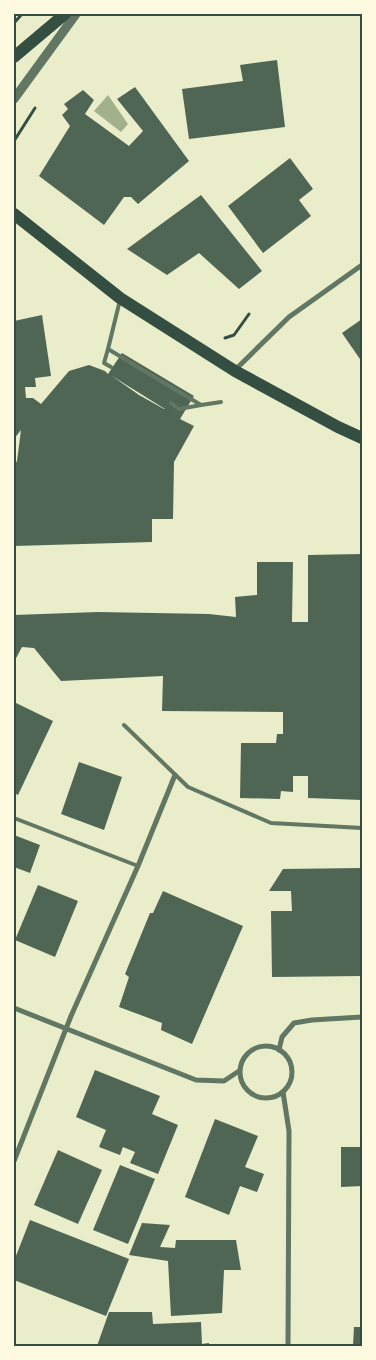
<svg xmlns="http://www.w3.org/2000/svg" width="376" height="1360" font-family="Ubuntu,sans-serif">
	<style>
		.water { fill: #a3b18a }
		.building { fill: #4f6655; fill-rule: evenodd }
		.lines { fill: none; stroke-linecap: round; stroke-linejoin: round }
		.path { stroke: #344e41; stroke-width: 3 }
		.service { stroke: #617663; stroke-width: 4 }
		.minor { stroke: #617663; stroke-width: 5 }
		.tertiary { stroke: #617663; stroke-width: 9 }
		.primary { stroke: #344e41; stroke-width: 12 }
		.neatline { fill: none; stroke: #344e41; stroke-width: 2 }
	</style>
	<rect width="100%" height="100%" fill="#e9edc9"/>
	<!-- water -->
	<polygon class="water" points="108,95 128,124 121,132 94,111"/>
	<!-- building -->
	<g class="building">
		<polygon points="277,60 285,127 189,139 182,89 243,81 240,65"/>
		<polygon points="135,87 189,161 138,204 131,197 124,197 104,225 39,176 70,126 62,115 68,109 64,104 83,90 94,100 85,114 129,146 143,131 117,99"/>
		<polygon points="290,158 313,189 299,200 311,216 263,253 228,206"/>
		<polygon points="201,195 262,271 239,289 199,253 167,275 127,249"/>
		<path d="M 42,315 L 51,376 L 35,378 L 36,387 L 25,387 L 26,398 L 33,398 L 41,404 L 69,371 L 89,365 L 105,371 L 108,374 L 122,353 L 194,396 L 180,419 L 194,426 L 174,462 L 173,519 L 152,519 L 152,542 L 14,546 L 14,465 L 17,461 L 21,430 L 14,439 L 14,321 ZM 112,376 L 165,409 L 164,409 L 139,395 Z"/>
		<polygon points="362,319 362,362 342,333"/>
		<polygon points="362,554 362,800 308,798 308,776 293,776 293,792 281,791 280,799 240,798 241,743 276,743 277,734 283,734 283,712 162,711 163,676 61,681 34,648 22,647 14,662 14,615 98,612 209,614 236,617 235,597 257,595 257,562 293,562 292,622 308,622 308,555"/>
		<polygon points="14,702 53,721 18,795 14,793"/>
		<polygon points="79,762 122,777 104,830 61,814"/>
		<polygon points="14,835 40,845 30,873 14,867"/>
		<polygon points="362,868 362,976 272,977 271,911 292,911 291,891 269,891 283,869"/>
		<polygon points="38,885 78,901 55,957 15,940"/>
		<polygon points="163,891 243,926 192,1044 161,1030 162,1023 119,1007 129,977 125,974 150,913 153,913"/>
		<polygon points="95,1070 160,1096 152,1114 178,1125 158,1174 130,1163 135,1152 123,1147 120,1155 99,1147 106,1130 76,1117"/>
		<polygon points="215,1119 258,1136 245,1167 264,1174 257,1192 240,1186 229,1215 185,1197"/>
		<polygon points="341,1147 362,1147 362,1186 341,1187"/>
		<polygon points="58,1150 102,1170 78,1224 34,1205"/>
		<polygon points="120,1165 155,1179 128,1244 93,1230"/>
		<polygon points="30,1220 129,1259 106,1316 14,1280 14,1261"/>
		<polygon points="142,1223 170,1225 160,1247 175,1248 176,1240 236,1240 241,1270 224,1270 222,1313 171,1316 168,1261 129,1255"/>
		<polygon points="109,1312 152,1312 153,1324 201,1322 202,1344 209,1343 209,1346 147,1346 123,1344 123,1346 97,1346"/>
		<polygon points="354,1327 362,1327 362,1346 353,1346"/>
	</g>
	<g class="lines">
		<!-- path -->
		<g class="path">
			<polyline points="14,23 22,14"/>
			<polyline points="14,141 35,108"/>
			<polyline points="225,338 234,335 249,314"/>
		</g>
		<!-- service -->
		<g class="service">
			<polyline points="120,300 108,349 201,405 221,402"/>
			<polyline points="108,349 104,363 111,367"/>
			<polyline points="171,403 179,409 201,405"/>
			<polyline points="124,725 188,787 271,823 362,828"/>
			<polyline points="14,818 138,866"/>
		</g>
		<!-- minor -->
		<g class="minor">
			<polyline points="235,370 289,317 362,265"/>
			<polyline points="14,1008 196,1080 224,1081 239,1071"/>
			<circle cx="266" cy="1072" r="26"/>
			<polyline points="279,1050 282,1037 294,1023 312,1020 362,1017"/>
			<polyline points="283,1092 289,1131 288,1346"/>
			<polyline points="14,1161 71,1016 138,866 175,775"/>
		</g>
		<!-- tertiary -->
		<polyline class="tertiary" points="14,99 76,14"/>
		<!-- primary -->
		<g class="primary">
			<polyline points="14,57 65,14"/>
			<polyline points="14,214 120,298 235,371 338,427 362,438"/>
		</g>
	</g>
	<!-- border -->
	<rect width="376" height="1360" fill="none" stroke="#fefae0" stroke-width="30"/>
	<rect x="15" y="15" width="346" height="1330" class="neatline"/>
</svg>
